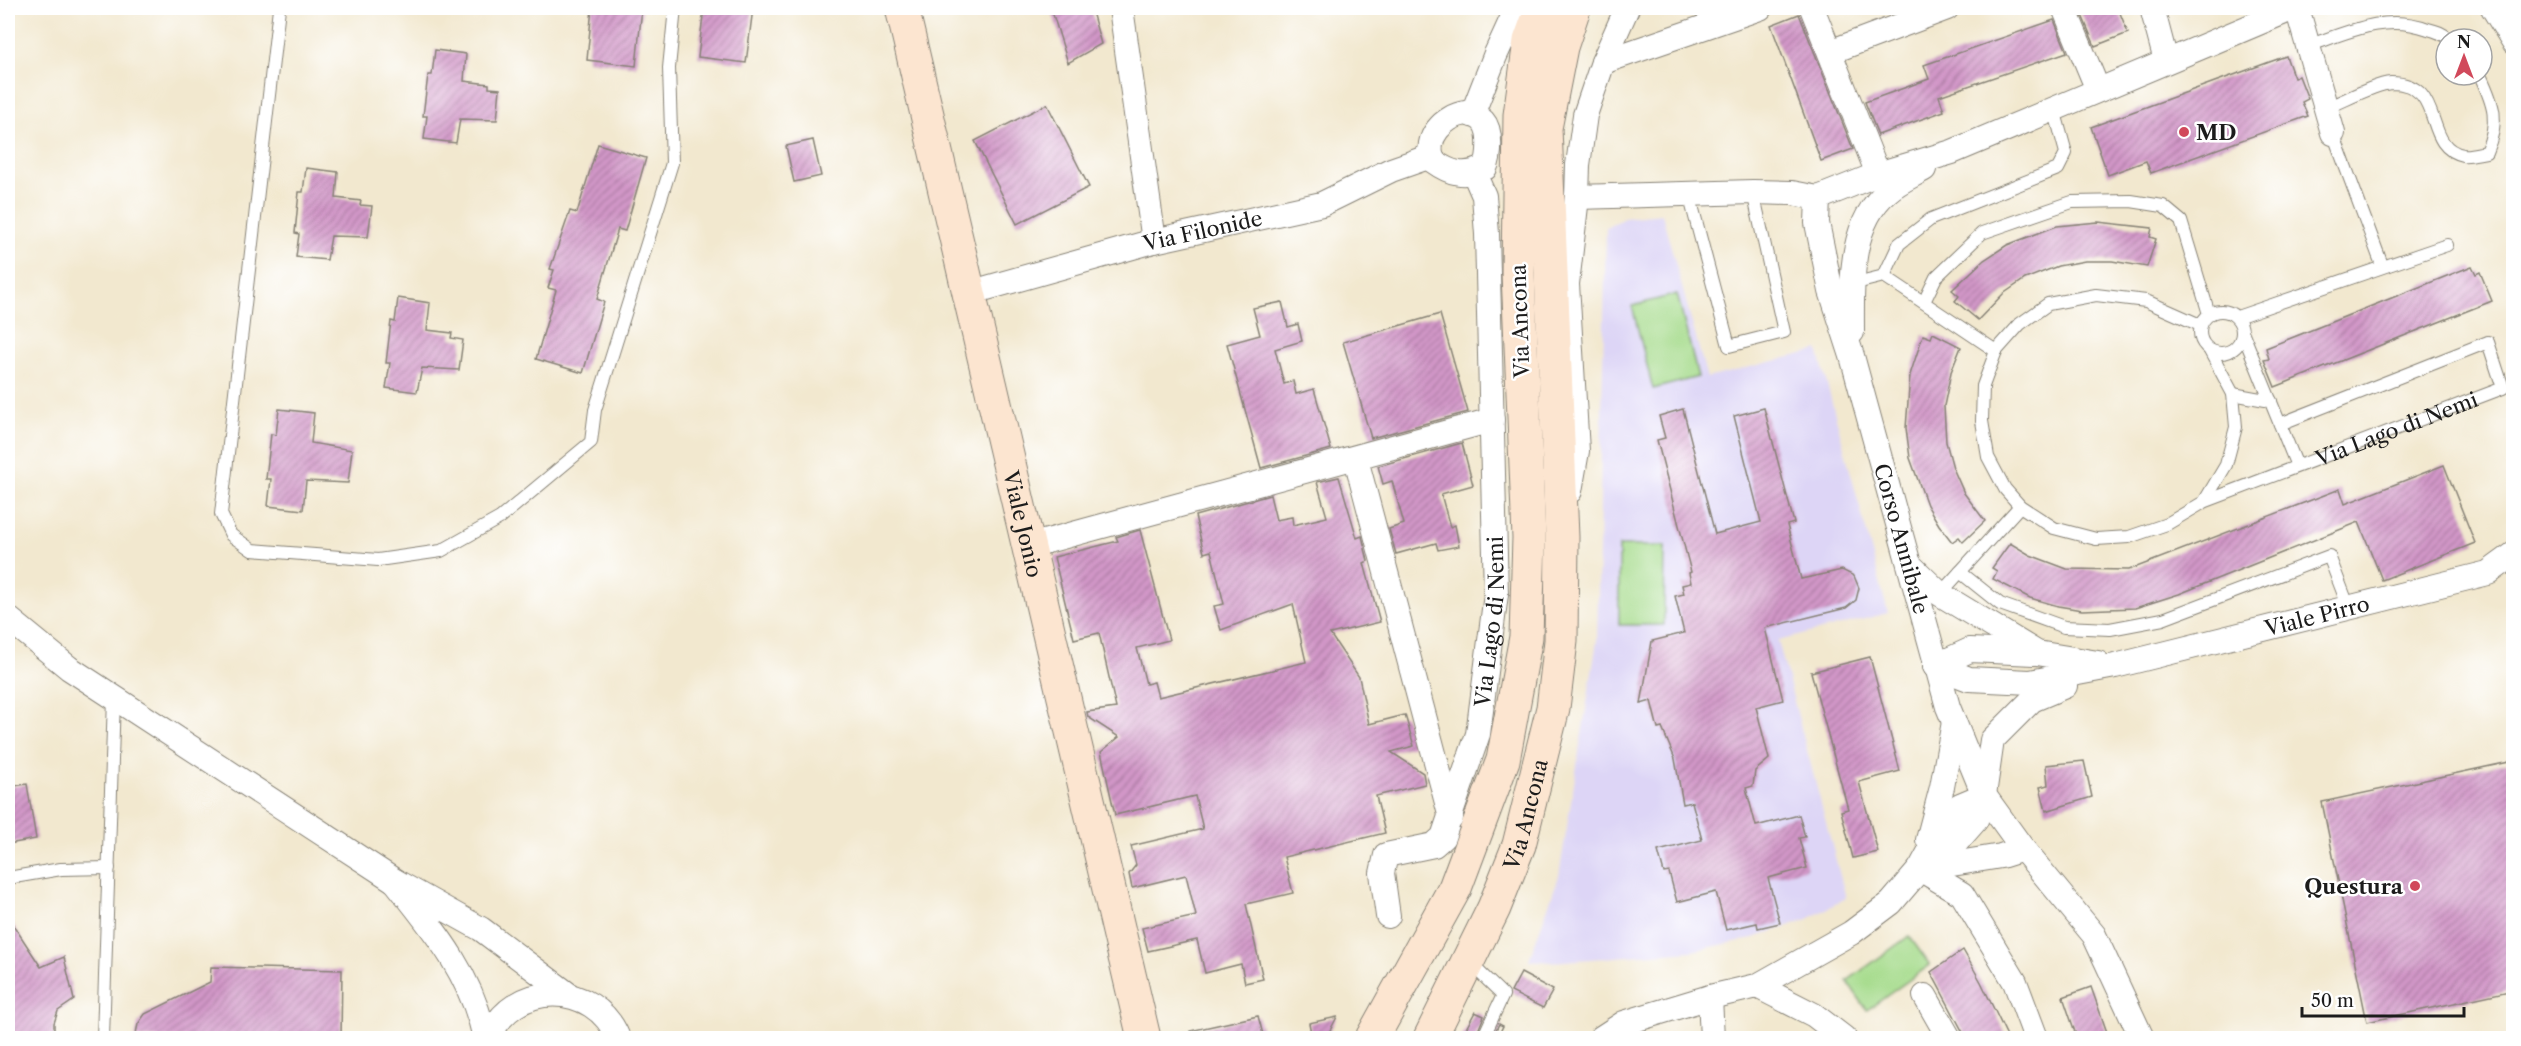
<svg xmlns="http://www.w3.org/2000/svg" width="2521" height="1046" font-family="'Libre Caslon Text',serif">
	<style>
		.built { fill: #ddd5f6 }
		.pitch { fill: #a6db8c; stroke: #617c54; stroke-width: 1.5 }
		.building { fill: url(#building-hatch) }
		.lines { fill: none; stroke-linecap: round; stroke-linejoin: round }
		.lane-casing { stroke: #878276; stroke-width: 14 }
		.street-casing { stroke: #878276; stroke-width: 26 }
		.secondary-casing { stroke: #878276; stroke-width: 35 }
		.lane { stroke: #fff; stroke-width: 12 }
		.street { stroke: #fff; stroke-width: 24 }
		.secondary { stroke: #fce5d0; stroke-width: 33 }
		.poi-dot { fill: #d1495b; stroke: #fff; stroke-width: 2 }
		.labels { text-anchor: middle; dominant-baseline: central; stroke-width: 5; stroke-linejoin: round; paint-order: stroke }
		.poi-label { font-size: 21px; font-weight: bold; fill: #1c1c1c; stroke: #fff; text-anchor: start }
		.street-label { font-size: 21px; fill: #1c1c1c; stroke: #fff }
	</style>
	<defs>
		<pattern id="building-hatch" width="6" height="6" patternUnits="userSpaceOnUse" patternTransform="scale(1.5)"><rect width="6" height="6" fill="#d297c8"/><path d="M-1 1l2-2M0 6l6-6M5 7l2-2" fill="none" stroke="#aa7aa2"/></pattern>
	</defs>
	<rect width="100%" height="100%" fill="#fff"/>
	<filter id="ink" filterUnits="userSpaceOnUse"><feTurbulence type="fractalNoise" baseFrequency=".0167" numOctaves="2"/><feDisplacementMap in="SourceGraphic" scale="12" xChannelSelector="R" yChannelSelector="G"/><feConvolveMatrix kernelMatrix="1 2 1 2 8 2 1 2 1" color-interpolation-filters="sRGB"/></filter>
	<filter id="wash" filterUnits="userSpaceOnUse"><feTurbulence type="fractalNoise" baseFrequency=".008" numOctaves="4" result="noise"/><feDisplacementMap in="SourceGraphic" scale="24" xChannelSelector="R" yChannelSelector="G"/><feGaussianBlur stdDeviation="1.35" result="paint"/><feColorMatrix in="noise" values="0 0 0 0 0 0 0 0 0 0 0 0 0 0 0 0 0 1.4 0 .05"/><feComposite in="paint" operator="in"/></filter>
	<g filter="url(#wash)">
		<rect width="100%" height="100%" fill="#f2e8cf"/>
		<!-- built -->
		<polygon class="built" points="1662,214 1707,378 1818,350 1888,613 1778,641 1846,898 1808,919 1754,938 1692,951 1552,962 1529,960 1559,876 1597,641 1606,228 1624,218"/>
		<!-- pitch -->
		<g class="pitch">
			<polygon points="1677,294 1698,377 1653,389 1632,306"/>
			<polygon points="1619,546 1665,546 1664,625 1619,625"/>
			<polygon points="1909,936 1930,965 1867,1010 1847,981"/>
		</g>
		<g id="blocks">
			<!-- building -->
			<g class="building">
				<polygon points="592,8 642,8 636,66 587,60"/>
				<polygon points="704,8 753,8 746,63 698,57"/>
				<polygon points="1051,8 1091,8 1101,44 1068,63"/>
				<polygon points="2079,8 2118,8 2128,33 2095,46"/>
				<polygon points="1799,14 1853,149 1821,161 1771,25"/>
				<polygon points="2054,20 2067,52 1939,96 1944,111 1878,135 1865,102 1929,79 1924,65"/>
				<polygon points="435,50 466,54 464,81 489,84 489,88 500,89 497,120 460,119 456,143 424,139 427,116 423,116 428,75 432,75"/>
				<polygon points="2286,56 2294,78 2299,76 2308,99 2302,102 2308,116 2151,173 2146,161 2108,175 2091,127"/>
				<polygon points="1047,104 1089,187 1017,224 975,141"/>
				<polygon points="813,140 821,176 794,182 786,146"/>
				<polygon points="598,144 646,158 625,231 618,229 597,299 604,302 583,373 536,359 556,290 548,288 554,270 550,269 570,211 577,213"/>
				<polygon points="306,168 338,172 336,198 361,201 360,205 372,206 368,237 331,236 327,260 296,257 299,234 295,233 299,192 303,192"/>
				<polygon points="2098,222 2152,228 2150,237 2156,239 2147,267 2112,261 2085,261 2058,266 2025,279 2003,294 1978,320 1955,301 1959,296 1952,290 1984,260 2007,245 2057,226"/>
				<polygon points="2472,266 2476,274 2480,272 2492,301 2275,387 2264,360 2269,359 2266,348"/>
				<polygon points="398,298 430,303 427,330 452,333 451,338 463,340 459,370 422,368 417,392 386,388 390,363 386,363 391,321 395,322"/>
				<polygon points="1282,302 1288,327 1298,324 1302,341 1275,349 1284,384 1293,381 1296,394 1314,389 1331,449 1261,468 1227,344 1260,335 1253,308"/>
				<polygon points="1440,314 1468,412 1371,438 1343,342"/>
				<polygon points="1933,333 1961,347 1951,372 1944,406 1946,442 1953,468 1964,493 1985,521 1963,542 1959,537 1952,542 1939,525 1927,505 1910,458 1906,428 1910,375 1923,335 1931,338"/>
				<polygon points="1764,408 1794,523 1787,525 1801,579 1842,570 1854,576 1859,588 1856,600 1846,608 1765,628 1783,700 1756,707 1769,759 1755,771 1753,786 1746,788 1756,826 1799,815 1805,837 1799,838 1807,868 1768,878 1780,923 1758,928 1757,923 1726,930 1716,892 1677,902 1669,872 1664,873 1658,851 1702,840 1692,802 1683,804 1675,759 1662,728 1658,729 1651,701 1641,704 1652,641 1684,633 1675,596 1684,594 1682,585 1691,583 1689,573 1691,572 1657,440 1665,438 1659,416 1683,409 1715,534 1761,522 1734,416"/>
				<polygon points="279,409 314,413 311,443 352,450 348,483 306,481 303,510 268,506 271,479 266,479 271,434 276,435"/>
				<polygon points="1462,443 1473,485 1441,494 1450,527 1455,525 1459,546 1438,550 1436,543 1396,554 1389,529 1404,524 1392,481 1383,484 1378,466"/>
				<polygon points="2444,465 2475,543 2382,580 2359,522 2179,594 2135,608 2082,610 2058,606 2030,598 1993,579 1997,571 1992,568 2010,543 2030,555 2067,569 2129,570 2340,489 2345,504"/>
				<polygon points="1339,477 1357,538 1362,536 1368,561 1364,563 1380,622 1330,634 1359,677 1369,724 1405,715 1414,746 1391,752 1423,773 1425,784 1376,796 1385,833 1284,857 1293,893 1246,904 1263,979 1245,983 1241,964 1205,973 1197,940 1148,951 1142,928 1196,916 1186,875 1132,888 1129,874 1136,865 1131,846 1203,829 1195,796 1115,815 1101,752 1119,737 1088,717 1087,712 1116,708 1099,633 1074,639 1054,557 1118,541 1116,537 1140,530 1169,640 1137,648 1146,684 1154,682 1158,697 1306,662 1293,604 1221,630 1214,606 1224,604 1211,551 1204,553 1195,516 1270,495 1276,520 1292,517 1293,525 1327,517 1317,482"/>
				<polygon points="1870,657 1900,771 1859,782 1878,852 1853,858 1841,811 1848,809 1811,672"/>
				<polygon points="2084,761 2092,797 2046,811 2040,787 2048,785 2046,765"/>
				<polygon points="2514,761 2514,990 2367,1022 2322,802"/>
				<polygon points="27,784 36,839 8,844 8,787"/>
				<polygon points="8,917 41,967 64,957 74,1000 58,1011 54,1023 54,1038 8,1038"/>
				<polygon points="1963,950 1981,982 2008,1038 1966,1038 1931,972"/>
				<polygon points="211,967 342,970 341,1038 135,1038 138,1024 145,1014 210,982"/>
				<polygon points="1521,973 1553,990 1543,1008 1511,992"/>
				<polygon points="2091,987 2109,1038 2077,1038 2063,997"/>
				<polygon points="1475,1012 1484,1016 1475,1038 1461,1038"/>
				<polygon points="1258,1016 1264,1038 1190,1038 1190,1031"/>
				<polygon points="1337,1017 1326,1038 1312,1038 1309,1023"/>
				<polygon points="1499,1024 1503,1026 1497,1038 1492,1038"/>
			</g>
		</g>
	</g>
	<g filter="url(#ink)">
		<use href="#blocks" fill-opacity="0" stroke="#878276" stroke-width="1.5"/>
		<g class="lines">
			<defs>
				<g id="lane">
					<polyline points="279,8 221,514 231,535 252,550 378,560 441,551 500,518 591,442 595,410 672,163 669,68 675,8"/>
					<path d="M 2308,46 C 2348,32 2386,13 2428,29 C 2436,31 2443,33 2449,39"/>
					<path d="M 2326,108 C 2342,102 2375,84 2391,83 C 2447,83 2421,147 2463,155 C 2469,156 2479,153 2486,152 C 2500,121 2494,105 2480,75"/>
					<polyline points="2333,133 2382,265"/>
					<polyline points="1689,194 1729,346 1784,332 1753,192"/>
					<polyline points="1884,276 1996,351"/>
					<polyline points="1852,284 1884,276 1899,244 1931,219 2058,169 2066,153 2054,109"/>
					<polyline points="1924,302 1936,277 1982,233 2072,202 2131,201 2163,206 2181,221 2209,314"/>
					<circle cx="2221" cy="332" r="21"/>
					<polyline points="2237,317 2447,245"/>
					<polyline points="2200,325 2146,301 2096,295 2048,304 2020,324 1996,351 1983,386 1982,421 1988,457 2005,489 2020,506 2054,528 2096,539 2129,537 2167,524 2204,502 2226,465 2236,427 2233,394 2210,351"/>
					<polyline points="2242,331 2297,466"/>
					<polyline points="2233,394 2271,401"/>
					<path id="s1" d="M 2204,502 L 2503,388 L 2488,342 L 2280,424"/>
					<polyline points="1960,572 2000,604 2064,627 2110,629 2163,619 2329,556 2349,608"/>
					<polyline points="1940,594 2020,506"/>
					<polyline points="8,878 61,869 109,868"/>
					<polyline points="1470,963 1503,995 1483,1038"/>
					<polyline points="103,1038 114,698"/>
				</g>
				<g id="street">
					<polyline points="1121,8 1154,241"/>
					<polyline points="1812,8 1878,174"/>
					<polyline points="2064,8 2098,90"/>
					<polyline points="2152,8 2166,61"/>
					<polyline points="2297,8 2333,133"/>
					<polyline points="2493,8 2514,42"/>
					<polyline points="1830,52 1947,8"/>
					<polyline points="1603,62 1760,8"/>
					<path d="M 1466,113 C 1472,115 1479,116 1483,121 C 1492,131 1490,157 1485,168 C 1464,177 1451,174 1433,161 C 1423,138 1444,116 1466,113 Z"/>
					<polyline points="1472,115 1495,56 1517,8"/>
					<polyline points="1577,197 1753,192 1792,193 1818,198 1878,174 1952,152 2294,8"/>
					<path id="s2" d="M 1818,198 L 1817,223 L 1831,291 L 1852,356 L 1948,707 L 1984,795 L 2023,849 L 2094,935 L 2142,1038"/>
					<path id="s3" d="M 969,293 L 1154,241 L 1322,204 L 1391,170 L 1431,156"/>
					<path d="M 1852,332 C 1852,285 1848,224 1888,191 C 1898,182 1912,176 1924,169"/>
					<polyline points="1356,459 1451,818"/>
					<polyline points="1570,491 1577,451 1567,284 1577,197 1578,165 1585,115 1603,62 1627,8"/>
					<polyline points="1029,546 1492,420"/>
					<polyline points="1910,565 1940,594 2037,653 2098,663"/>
					<polyline points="8,618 69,668 395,881"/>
					<path id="s4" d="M 1935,666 L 1969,679 L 2030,682 L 2115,666 L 2488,573 L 2514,554"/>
					<polyline points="1935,666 1970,650 2034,653"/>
					<polyline points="1928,840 1942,787 1954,722"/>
					<polyline points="1927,864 1954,845 1976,820 1984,795 1992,740 2032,700 2065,686"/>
					<polyline points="1920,869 1962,894 2015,982 2036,1038"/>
					<polyline points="1922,869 2001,856 2023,849"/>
					<path id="s5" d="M 1388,916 L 1382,873 L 1386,855 L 1434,845 L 1443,837 L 1478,734 L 1496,594 L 1487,234 L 1484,196 L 1474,173"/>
					<polyline points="1757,986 1814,1015 1844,1038"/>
					<polyline points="1925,996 1949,1038"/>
					<polyline points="1710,997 1712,1038"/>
					<path d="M 485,1038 C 471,974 435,931 395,881 L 481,929 L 569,995"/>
					<path d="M 489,1038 C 512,980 595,980 618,1038"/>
					<polyline points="1601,1038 1624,1023 1710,997 1757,986 1851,933 1891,903 1920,869 1943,827 1960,805 1984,795"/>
				</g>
				<g id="secondary">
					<path id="s6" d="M 902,8 L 1144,1038"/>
					<polyline points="1372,1038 1455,888 1503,760 1526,637 1529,538 1518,273 1520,115 1530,41 1542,8"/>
					<path id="s7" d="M 1430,1038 L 1494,908 L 1519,845 L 1553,708 L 1561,641 L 1562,537 L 1545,128 L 1561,47 L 1574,8"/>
				</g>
			</defs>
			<!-- lane casing -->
			<use href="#lane" class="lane-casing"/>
			<!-- street casing -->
			<use href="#street" class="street-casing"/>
			<!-- secondary casing -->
			<use href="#secondary" class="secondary-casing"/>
			<!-- lane -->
			<use href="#lane" class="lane"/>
			<!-- street -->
			<use href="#street" class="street"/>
			<!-- secondary -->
			<use href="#secondary" class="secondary"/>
		</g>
	</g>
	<!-- markers -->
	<g class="poi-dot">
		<circle cx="2184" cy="132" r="6"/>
		<circle cx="2415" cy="886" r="6"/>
	</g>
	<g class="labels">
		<!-- poi labels -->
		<g class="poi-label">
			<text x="2196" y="132">MD</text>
			<text x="2403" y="886" text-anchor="end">Questura</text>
		</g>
		<!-- street labels -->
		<g class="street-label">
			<text stroke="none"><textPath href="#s3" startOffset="242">Via Filonide</textPath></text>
			<text transform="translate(1520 321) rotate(-92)">Via Ancona</text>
			<text stroke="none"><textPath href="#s1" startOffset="206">Via Lago di Nemi</textPath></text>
			<text stroke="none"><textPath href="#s6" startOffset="530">Viale Jonio</textPath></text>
			<text stroke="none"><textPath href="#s2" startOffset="352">Corso Annibale</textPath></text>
			<text stroke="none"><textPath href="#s4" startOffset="392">Viale Pirro</textPath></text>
			<text stroke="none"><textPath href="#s5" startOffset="345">Via Lago di Nemi</textPath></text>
			<text stroke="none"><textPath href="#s7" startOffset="244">Via Ancona</textPath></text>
		</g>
	</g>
	<!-- margin -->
	<rect width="2521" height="1046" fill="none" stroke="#fff" stroke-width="30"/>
	<!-- north arrow -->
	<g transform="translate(2464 57)"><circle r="28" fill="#ffffff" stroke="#a4a4a4" stroke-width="1.5"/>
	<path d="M0-4.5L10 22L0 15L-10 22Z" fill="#d1495b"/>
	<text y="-9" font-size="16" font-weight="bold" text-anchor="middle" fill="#1c1c1c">N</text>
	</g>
	<!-- scale -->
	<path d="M2302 1007v9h162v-9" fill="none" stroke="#1c1c1c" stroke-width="3"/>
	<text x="2311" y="1007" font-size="18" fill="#1c1c1c" stroke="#ffffff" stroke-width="4.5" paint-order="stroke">50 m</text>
</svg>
